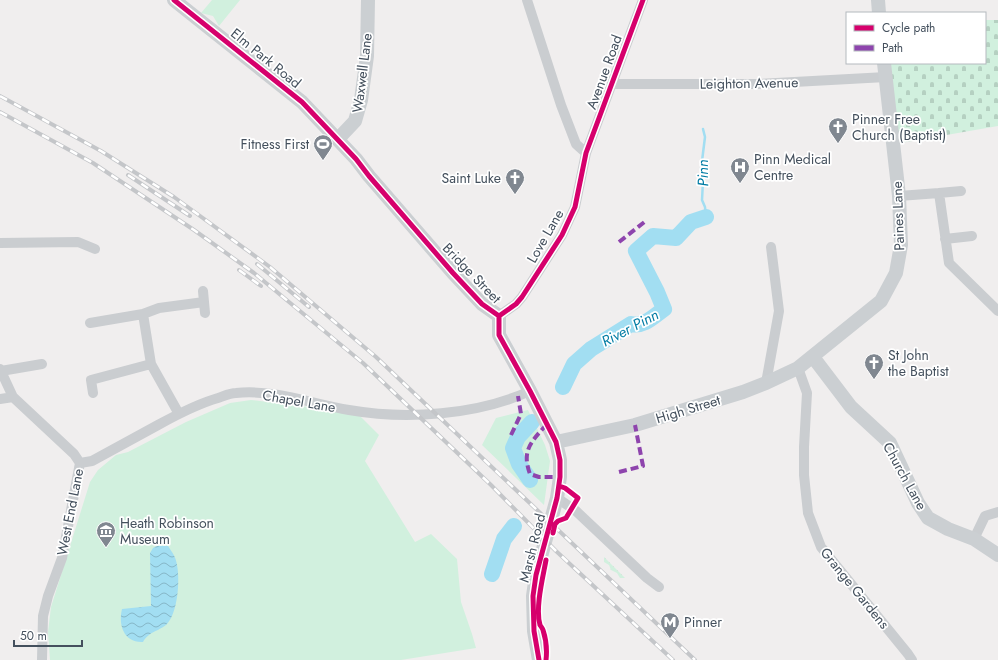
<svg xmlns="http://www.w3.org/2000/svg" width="998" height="660" font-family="Jost,sans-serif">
	<defs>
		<pattern id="grass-dots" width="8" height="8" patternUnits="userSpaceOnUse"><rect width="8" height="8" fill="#d1f0de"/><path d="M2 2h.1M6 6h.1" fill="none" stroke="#b5d0c1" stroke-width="1.8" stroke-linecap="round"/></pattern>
		<pattern id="cemetery-stones" width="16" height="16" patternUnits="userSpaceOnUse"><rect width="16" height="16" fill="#d1f0de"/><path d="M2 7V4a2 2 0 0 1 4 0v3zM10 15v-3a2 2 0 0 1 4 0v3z" fill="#b5d0c1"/></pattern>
		<pattern id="water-waves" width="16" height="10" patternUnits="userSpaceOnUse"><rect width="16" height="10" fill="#a2def2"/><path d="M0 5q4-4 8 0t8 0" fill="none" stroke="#86b6c7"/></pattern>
	</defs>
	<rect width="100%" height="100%" fill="#f0eeee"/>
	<path fill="url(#grass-dots)" d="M604 557 625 578H620L617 573 611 570 609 565 604 562Z"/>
	<path fill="url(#cemetery-stones)" d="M985 20H998V126L895 144 887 63H985Z"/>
	<path fill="#d1f0de" d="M212 0H240L219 26 213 16 201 13Z
		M251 400 357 413 379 435 365 461 415 542 431 534 457 559 461 602 472 634 476 648 401 660H50L48 632 51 607 90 482 98 470 116 455 128 452 186 422 230 403Z
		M528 410 545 445 550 461 544 505 482 445 496 418Z"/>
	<path fill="url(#water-waves)" d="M157 546H168C172 552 176 557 177 565 180 580 178 612 167 624 162 629 154 631 149 635 146 637 144 640 143 642 124 643 118 625 122 609L151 606 150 553 153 548Z"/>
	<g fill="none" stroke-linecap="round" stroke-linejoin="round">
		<path stroke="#a2def2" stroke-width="2.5" d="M703 129 705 137 701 169 703 181 702 200 705 207 706 217"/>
		<path stroke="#a2def2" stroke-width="16" d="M563 387 574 364 591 349 631 324C644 327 654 316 664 309L657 292 636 251 653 236 676 238 691 222 706 217
			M530 480 519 464 513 448 518 437 532 422
			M492 574 504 539 514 526"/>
		<path stroke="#cacdd0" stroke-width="10" d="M527 0 561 105 576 144 586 153
			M612 84H759L886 77
			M939 193 961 191
			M899 196 939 193 949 263 998 311
			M945 239 972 236
			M0 243 78 242 95 249
			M203 291 205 313
			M143 314 151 364 179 414
			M499 316 516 304 522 297 562 235 575 207 586 153 643 0
			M90 323 143 314 159 308 204 302
			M798 368 807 393 804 447V475L808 513 821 547 908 654 912 660
			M0 369 13 397 74 454 80 463 62 558 48 596 43 616 42 660
			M1 371 42 364
			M766 383 779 311 771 247
			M93 393 91 380 151 364
			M0 399 13 397
			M80 463 92 461C114 449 136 437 158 425 178 414 197 404 218 398 224 396 230 393 236 393 275 389 312 404 349 410 407 420 477 415 530 391
			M557 498 576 511 647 578 659 587
			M974 539 985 516 998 512"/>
		<path stroke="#cbcfd2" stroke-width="14" d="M174 0 302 102 356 159 369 176 453 273 482 304 499 316V335L530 391 556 442 560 460V477L557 498 536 575 533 596 534 631 539 660
			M878 0 879 13
			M338 139 355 121 361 100 367 56 368 0
			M813 357 851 407 890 443 918 503 928 518 948 529 974 539 998 555
			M556 442 635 425 743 392 766 383 798 368 881 301 896 273 901 245 899 196 884 63"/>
		<g stroke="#c4c6c9" stroke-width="4">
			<path id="rail" d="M0 96 101 151 174 197 270 267 376 357 695 660
				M0 112 93 163 194 230 254 273 289 302 363 363 491 485 556 551 673 660
				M128 175 190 216
				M257 264 309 307
				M239 270 261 286"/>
		</g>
		<use href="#rail" stroke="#fff" stroke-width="2.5" stroke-dasharray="8" stroke-linecap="butt"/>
		<path stroke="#8e44ad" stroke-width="4" stroke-dasharray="8 4" stroke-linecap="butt" d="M619 242 647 220
			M547 424C532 441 521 450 530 474L539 477H560
			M511 435 521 414 518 396
			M619 472 643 466 635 425"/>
		<g stroke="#fff" stroke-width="8">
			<path id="cycleway" d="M174 0 302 102 356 159 369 176 453 273 482 304 499 316
				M499 316V335L530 391 556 442 560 460V477L557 498 536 575 533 596 534 631 539 660
				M499 316 516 304 522 297 562 235 575 207 586 153 643 0
				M553 533 555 524 558 521 566 518 578 498 565 488 559 486
				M546 660C547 651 546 639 543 630 542 627 541 627 540 625 535 608 543 577 546 560"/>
		</g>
		<use href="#cycleway" stroke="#d6006c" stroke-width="5"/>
	</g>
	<defs>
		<g id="church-pin" transform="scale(1)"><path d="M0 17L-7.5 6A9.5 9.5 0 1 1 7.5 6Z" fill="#808790" stroke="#fff"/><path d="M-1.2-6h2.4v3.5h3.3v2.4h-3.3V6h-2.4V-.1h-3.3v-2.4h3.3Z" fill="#fff"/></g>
		<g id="stadium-pin" transform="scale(1)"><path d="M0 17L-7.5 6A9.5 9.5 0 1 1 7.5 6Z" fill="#808790" stroke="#fff"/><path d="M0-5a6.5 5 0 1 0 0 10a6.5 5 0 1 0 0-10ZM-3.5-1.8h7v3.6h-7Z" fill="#fff"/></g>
		<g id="hospital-pin" transform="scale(1)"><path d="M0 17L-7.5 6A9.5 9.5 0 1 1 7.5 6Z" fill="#808790" stroke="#fff"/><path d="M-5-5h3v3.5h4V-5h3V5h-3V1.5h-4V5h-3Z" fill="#fff"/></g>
		<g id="museum-pin" transform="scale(1)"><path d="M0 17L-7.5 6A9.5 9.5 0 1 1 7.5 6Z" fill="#808790" stroke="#fff"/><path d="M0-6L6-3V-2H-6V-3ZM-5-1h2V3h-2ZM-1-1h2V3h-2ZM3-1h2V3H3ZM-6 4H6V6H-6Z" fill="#fff"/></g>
		<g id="metro-pin" transform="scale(1)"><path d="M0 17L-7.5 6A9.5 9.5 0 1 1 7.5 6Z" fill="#808790" stroke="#fff"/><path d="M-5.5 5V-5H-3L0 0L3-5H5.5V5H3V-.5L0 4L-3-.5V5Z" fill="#fff"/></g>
	</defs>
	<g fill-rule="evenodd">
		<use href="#church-pin" x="838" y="127"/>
		<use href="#stadium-pin" x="323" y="144"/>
		<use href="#hospital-pin" x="740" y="167"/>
		<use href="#church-pin" x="515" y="178"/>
		<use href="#church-pin" x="874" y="363"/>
		<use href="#museum-pin" x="106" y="531"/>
		<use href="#metro-pin" x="670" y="622"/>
	</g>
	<g text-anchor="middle" stroke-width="3.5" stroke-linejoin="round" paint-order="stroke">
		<g font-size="14" fill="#44505d" stroke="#fff">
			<text transform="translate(266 58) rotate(39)" y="5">Elm Park Road</text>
			<text transform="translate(604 72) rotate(-70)" y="5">Avenue Road</text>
			<text transform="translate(362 73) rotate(-83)" y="5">Waxwell Lane</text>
			<text transform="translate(749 83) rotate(-1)" y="5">Leighton Avenue</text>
			<text transform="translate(898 216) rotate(-92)" y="5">Paines Lane</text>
			<text transform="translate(545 236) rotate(-60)" y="5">Love Lane</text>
			<text transform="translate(472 273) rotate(46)" y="5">Bridge Street</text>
			<text transform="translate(299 401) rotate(10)" y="5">Chapel Lane</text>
			<text transform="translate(688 409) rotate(-17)" y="5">High Street</text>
			<text transform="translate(905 476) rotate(61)" y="5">Church Lane</text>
			<text transform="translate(70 512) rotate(-79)" y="5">West End Lane</text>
			<text transform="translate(532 548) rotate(-76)" y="5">Marsh Road</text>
			<text transform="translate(855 588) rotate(51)" y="5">Grange Gardens</text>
		</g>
		<g font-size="14" fill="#44505d" stroke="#fff" text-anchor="start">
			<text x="852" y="124">Pinner Free<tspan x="852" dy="16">Church (Baptist)</tspan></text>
			<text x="309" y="149" text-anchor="end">Fitness First</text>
			<text x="754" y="164">Pinn Medical<tspan x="754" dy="16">Centre</tspan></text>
			<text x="501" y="183" text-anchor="end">Saint Luke</text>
			<text x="888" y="360">St John<tspan x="888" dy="16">the Baptist</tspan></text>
			<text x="120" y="528">Heath Robinson<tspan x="120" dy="16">Museum</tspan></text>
			<text x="684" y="627">Pinner</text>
		</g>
		<g font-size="15" font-style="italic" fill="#027ca4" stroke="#fff">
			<text transform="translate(703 173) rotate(-91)" y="5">Pinn</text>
			<text transform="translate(630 328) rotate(-28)" y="5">River Pinn</text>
		</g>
	</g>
	<rect x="846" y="12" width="140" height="52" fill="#ffffff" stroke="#b4b9be"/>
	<rect x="854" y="25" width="20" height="6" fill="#d6006c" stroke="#b4b9be"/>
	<text x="882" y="32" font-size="12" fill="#44505d">Cycle path</text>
	<rect x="854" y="45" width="20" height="6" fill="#8e44ad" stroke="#b4b9be"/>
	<text x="882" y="52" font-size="12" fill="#44505d">Path</text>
	<path d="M14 640v6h68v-6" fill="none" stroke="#44505d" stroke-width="2"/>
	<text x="20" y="640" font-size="12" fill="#44505d" stroke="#ffffff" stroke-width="3" paint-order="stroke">50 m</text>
</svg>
